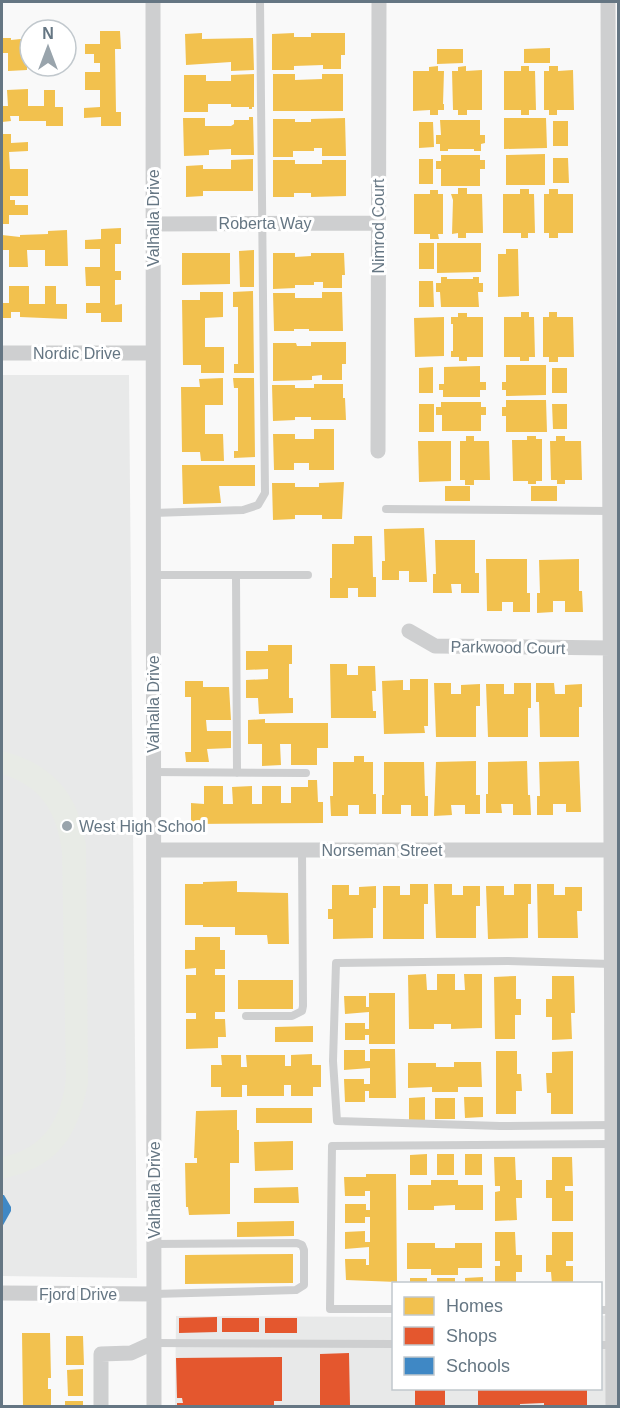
<svg xmlns="http://www.w3.org/2000/svg" width="620" height="1408" font-family="Helvetica,sans-serif">
	<rect width="100%" height="100%" fill="#f9f9f9"/>
	<path fill="#e8e9e9" d="M2 375H129L137 1278 2 1276Z
		M618 1314V1406H175L176 1316 393 1317 394 1388H600L601 1316Z"/>
	<path fill="#e8ebe6" d="M2 751C36 759 64 778 77 811 81 821 83 833 86 844L88 1083C77 1138 59 1166 2 1179V1157C44 1149 62 1118 66 1077L62 852C57 812 41 786 2 774Z"/>
	<path fill="#f2c14e" d="M100 31H120L121 49H115L116 112H121V126H101V117L84 118V108L100 107V90H85V72H100V63H94V54H85V44H100Z
		M202 33V39L253 38 254 70 231 71V62L186 65 185 34Z
		M294 33V37H311V33H345V55H341V69H323V65L294 66V70H272V34Z
		M2 38H11V40L30 38V53H27V70L8 71V53H2Z
		M550 48V63H524V49Z
		M437 49H463V63L437 64Z
		M438 66V71H444L443 104H444V110H438V115H430V110L413 111V71H429V67Z
		M466 66V71L482 70V110H467V115H458V110H453L452 71H458V67Z
		M521 66H529V71H535L536 110H529V115H521V110H504V71H521Z
		M549 66H558V71L573 70 574 110H557V115H549V110H544V71H549Z
		M254 74V107H252V109H249V107H231V104H208V112H184V75H206V81H231V75Z
		M273 74H295V80L322 79V74H343V111H273Z
		M28 89V106H44V90H55V107H63V126H46V121H19V116H10L11 121 2 122V106H8L7 90Z
		M249 117H253L254 155H231V149L209 150V155L184 156 183 118H205V126H231L234 124V120H249Z
		M345 118 346 156H322V148H314V151H293V157H273V119H295V122H311V119Z
		M504 118H546L547 148 504 149Z
		M440 120H480V135H485V143L481 144V151H474V149H448V151H440V144H436V135H441Z
		M553 121H568V146H553Z
		M419 122H433L434 147 419 148Z
		M2 134H11V143L28 142V151L9 152 10 169H28V196H10V200H15V205H28V215H9V224H2Z
		M545 154V185H506V155Z
		M441 155H480V160H485V169H480V186H441V169H436V161H441Z
		M553 158H568L569 183H553Z
		M253 159V191H203V196L186 197V166L203 165V169H231V160Z
		M419 159H433V184H419Z
		M273 160H295V164H322V160H346V196L311 197V193H294V197H273Z
		M458 188H467V194H482L483 233H466V238H458V233L452 234 453 200 451 194H458Z
		M520 189H529V194H534L535 233H528V238H521V233H503V194H520Z
		M549 189H558V194H573V233H558V238H549V233H544V194H549Z
		M430 190H438V194H443V234H438L439 239H430V234H414V194H430Z
		M121 228V244H115V271H121V280H115V305L122 304V322H101V313H86V303H100V286H86L85 267H100V249H85V240L101 239V229Z
		M67 230 68 266H45V250H27L28 267H9V250H2V235L20 237V235L48 234V231Z
		M419 243H434V269H419Z
		M437 243H481V272L437 273Z
		M506 249H518L519 296 498 297V254H506Z
		M254 250V287H240L239 251Z
		M182 253H230V284L182 285Z
		M273 253H295V257L311 256V253H344L345 275H342V288H323V282H314V285H295V288L273 289Z
		M441 277H447V279H473V277H479V283H483V292H478L479 307H441L440 292H436V283H441Z
		M419 281H433L434 307H419Z
		M9 286H29V304H45V286H56V304H67V319L20 317V312H11V318H2V303H9Z
		M253 291 254 373H234V364H238V307H233V292Z
		M200 292H223V317L205 318V347H224V373H201V365H183L182 300H200Z
		M322 292H342L343 331H309V329H294V331H274L273 293H295V298H322Z
		M521 312H529V317H534L535 357H529V361H520V357H504V317H521Z
		M549 312H557V317H573L574 357H558V362H549V357H543V317H549Z
		M458 313H467V317H483V357H467V361H459V357H451V351H453V324H451V317H458Z
		M444 317V356L415 357 414 318Z
		M311 342H346V364H342V380H322V375L312 376V380L273 381V343H296L297 346H311Z
		M506 365H546V395L506 396V390H502V382H506Z
		M480 366V382H486V390H480V397H443V390H439V384H444V367Z
		M433 367V393H419V368Z
		M552 368H567V393H552Z
		M223 378V405H205V434H223L224 461H201L200 452H182L181 387H200L199 379Z
		M233 378H254L255 457 234 458V451H238V388H234Z
		M314 384H343V398H345L346 420H311V417H295V420L273 421 272 385H295V388H314Z
		M506 400H546L547 432H506V416H502V407H506Z
		M441 402H481V407H486V415H481V431H442V415H436V407H441Z
		M419 404H434V432H419Z
		M552 404H567V429H553Z
		M314 429H334V470H309V463H294V470H274L273 434H295V439H314Z
		M466 436H474V441H489L490 480H474V485H465V480H460V441H466Z
		M527 436H536V439H542V481H536V484H528V481H513L512 440H527Z
		M556 436H565V441H581L582 480H565V484H557V480H551L550 441H556Z
		M418 441H451V481L419 482Z
		M182 465H255V486H219L221 503 183 504Z
		M344 482 342 519H322V515H295V519L273 520 272 483H295V487H319V483Z
		M445 486H470V501H445Z
		M531 486H557V501H531Z
		M424 528 427 582H409V571H399V580H382V561H385L384 529Z
		M354 536H372L373 577H376V597H358V588H348V598H330V578H332V544H354Z
		M435 540H475V573H479V593H461V584H451L452 593H433V574H436Z
		M486 559H527V593H530V612H513V602H502V611H487Z
		M579 559V591H582L583 612H565V601H553V612L537 613V593H540L539 560Z
		M268 645H292V664H289V698H293V713L259 714 258 698H246V680L268 679V669L246 670V651H268Z
		M330 664H347V675H358V666H375L376 691H372L373 711H376V718H331Z
		M410 679H428V726H424L425 733 384 734 382 681 403 680V690H410Z
		M185 681H203V687H229L231 720H206L207 731H231V748L207 749 209 762H186L185 752H191V697H185Z
		M434 683H451V694H461V685L480 684V706H476V737H436Z
		M514 683H531V708H528V737H488L486 684H504V694H514Z
		M536 683H554L555 694H565V685L582 684V707H579V737H540L539 702H536Z
		M265 719V723H328V748H317V765H291V744H280L281 765 262 766V744H248V720Z
		M354 756H364V762H373V794H376V814H359V805H348V816H331L330 796H333V762H354Z
		M476 761V795H480V814H465V805H451L452 815 434 816 436 762Z
		M527 761 528 795H530L531 815H513V804H501L502 813H486V794H488V762Z
		M579 761 581 812H566V804H553V815H537V796H540L539 762Z
		M384 762H424L425 796H428V816H411V805H401V814H382V795H384Z
		M308 780H317L318 802H323V823L191 824V803L204 804V786H223V804H233L232 787 252 786V804H262V786H281V803H291V787H308Z
		M237 881V892L288 893 289 944H268L267 935H235V927H203V925H185V884H203V882Z
		M410 884H428V904H424V939H383V886H400V895H410Z
		M434 884H452V895H463V886H480V906H476V938H436Z
		M514 884H531V904H528V938L488 939 486 886H504V895H514Z
		M537 884H554V895H565V887H582V911H577L578 938H538Z
		M332 885H349V895H359V887L376 886V908H373V938L333 939V919H328V909H332Z
		M195 937H220V950H225V969H215V975H225V1012H215V1019H225L226 1037H218V1048L186 1049V1019H196V1013H186V975H196V968L185 969V950H195Z
		M426 974 427 990H437V974H455V990H465L464 974H482V1028L451 1029V1024H434V1029H409L408 975Z
		M516 976V999H521V1015H515V1039H495L494 977Z
		M552 976H574L575 1013H571L572 1039 552 1040V1017H546V999H552Z
		M238 980H293V1009H238Z
		M369 993H395V1044H369V1035H365V1040H345V1023H365V1029H369V1012L345 1014 344 996H366V1007H369Z
		M313 1026V1042H275V1027Z
		M370 1049H395L396 1098H369V1091H365V1102H345L344 1079H364V1084H370V1068L344 1070V1050H365V1061H370Z
		M496 1051H517V1074H521L522 1091H516V1114H496Z
		M573 1051V1114H551V1093H547L546 1073H552V1052Z
		M312 1054V1065H321V1087H313V1096H291V1085H284V1096H247V1085H242V1097H221V1087H211V1065H222L221 1055H241V1067H247L246 1055H285V1066H291V1055Z
		M454 1062H481L482 1087H458V1092H432V1087L408 1088V1063H436V1067H454Z
		M425 1097V1120H409V1098Z
		M464 1097H483V1117L465 1118Z
		M435 1098H455V1119H435Z
		M256 1108H312V1123H256Z
		M237 1110V1130H239V1163H230V1214L189 1215 188 1207H186L185 1163H197V1158H194L196 1111Z
		M293 1141V1170L255 1171 254 1142Z
		M427 1154V1175H410V1155Z
		M437 1154H454V1175H437Z
		M465 1154H482V1175H465Z
		M494 1157H515L516 1180H522V1198H516L517 1220 495 1221V1192L500 1191V1186H495Z
		M552 1157H572L573 1186H565V1191H573V1221H552V1198H546V1180H552Z
		M366 1174H396L397 1282 346 1280 345 1259H366V1265H369V1247L345 1249V1232L365 1231V1242H370V1217H365V1223H345V1204H366V1210H370V1191H365V1196H345L344 1177H366Z
		M431 1180H458V1185H483V1210H455V1205L434 1206V1210H408V1185H431Z
		M298 1187 299 1203H254V1188Z
		M294 1221V1236L237 1237V1222Z
		M495 1232H515L516 1255H522V1272H516V1284H495V1266H500V1261H495Z
		M552 1232H573V1261H566V1266H573V1284H552L551 1272H546V1255H552Z
		M407 1243H435V1248H455V1243H482V1268H458V1275H431V1269H407Z
		M293 1254V1283L185 1284V1255Z
		M483 1277V1284H465V1278Z
		M410 1278H427V1284H410Z
		M437 1278H455V1284H437Z
		M22 1333H50L51 1378H48V1389H51V1406H23Z
		M66 1336H83L84 1365H66Z
		M83 1369V1396H68L67 1370Z
		M65 1401H83V1406H65Z"/>
	<path fill="#e4572e" d="M217 1317V1332L179 1333V1318Z
		M222 1318H259V1332H222Z
		M265 1318H297V1333H265Z
		M349 1353 350 1405H320V1354Z
		M282 1357V1401H274V1406H177V1403H183L182 1398H177L176 1358Z
		M415 1388H445V1405L415 1406Z
		M478 1388H587V1405L544 1406V1403L520 1404V1406H478Z"/>
	<path fill="#3f88c5" d="M2 1195H4L11 1207V1211L2 1227Z"/>
	<g fill="none" stroke-linecap="round" stroke-linejoin="round">
		<path stroke="#cecfd0" stroke-width="8" d="M386 509 610 511
			M153 513 243 510 258 505 265 493 260 2
			M153 575H308
			M236 575 237 773
			M153 772 306 773
			M611 964 508 961 336 963 333 1061 337 1121 500 1126 612 1125
			M246 1016H292L302 1011 303 1006 302 850
			M154 1244 297 1243 302 1245 304 1250V1285L296 1290 154 1294
			M394 1309H330L332 1146 611 1144
			M600 1310H613
			M153 1343 394 1344
			M600 1345H613"/>
		<path stroke="#cecfd0" stroke-width="15" d="M153 2 154 1406
			M608 2 613 1406
			M153 224 378 223
			M2 353H153
			M378 451 379 2
			M409 631 435 646 611 648
			M154 850H611
			M2 1293 154 1294
			M101 1406V1354L131 1353 153 1343"/>
	</g>
	<circle fill="#99a4ac" stroke="#fff" stroke-width="2" cx="67" cy="826" r="6"/>
	<g text-anchor="middle" stroke-width="6" stroke-linejoin="round" paint-order="stroke">
		<g font-size="16" fill="#657683" stroke="#fff">
			<text transform="translate(153 218) rotate(-90)" y="6">Valhalla Drive</text>
			<text x="265" y="229">Roberta Way</text>
			<text transform="translate(378 226) rotate(-90)" y="6">Nimrod Court</text>
			<text x="77" y="359">Nordic Drive</text>
			<text transform="translate(508 647) rotate(1)" y="6">Parkwood Court</text>
			<text transform="translate(153 704) rotate(-90)" y="6">Valhalla Drive</text>
			<text x="382" y="856">Norseman Street</text>
			<text transform="translate(154 1190) rotate(-90)" y="6">Valhalla Drive</text>
			<text x="78" y="1300">Fjord Drive</text>
		</g>
		<g font-size="16" fill="#657683" stroke="#fff" text-anchor="start">
			<text x="79" y="832">West High School</text>
		</g>
	</g>
	<rect width="620" height="1408" fill="none" stroke="#657683" stroke-width="6"/>
	<rect x="392" y="1282" width="210" height="108" fill="#ffffff" stroke="#c1c8cd" stroke-width="1.5"/>
	<rect x="404" y="1297" width="30" height="18" fill="#f2c14e" stroke="#c1c8cd" stroke-width="1.5"/>
	<text x="446" y="1312" font-size="18" fill="#657683">Homes</text>
	<rect x="404" y="1327" width="30" height="18" fill="#e4572e" stroke="#c1c8cd" stroke-width="1.5"/>
	<text x="446" y="1342" font-size="18" fill="#657683">Shops</text>
	<rect x="404" y="1357" width="30" height="18" fill="#3f88c5" stroke="#c1c8cd" stroke-width="1.5"/>
	<text x="446" y="1372" font-size="18" fill="#657683">Schools</text>
	<g transform="translate(48 48)"><circle r="28" fill="#ffffff" stroke="#c1c8cd" stroke-width="1.5"/>
	<path d="M0-4.5L10 22L0 15L-10 22Z" fill="#99a4ac"/>
	<text y="-9" font-size="16" font-weight="bold" text-anchor="middle" fill="#657683">N</text>
	</g>
</svg>
